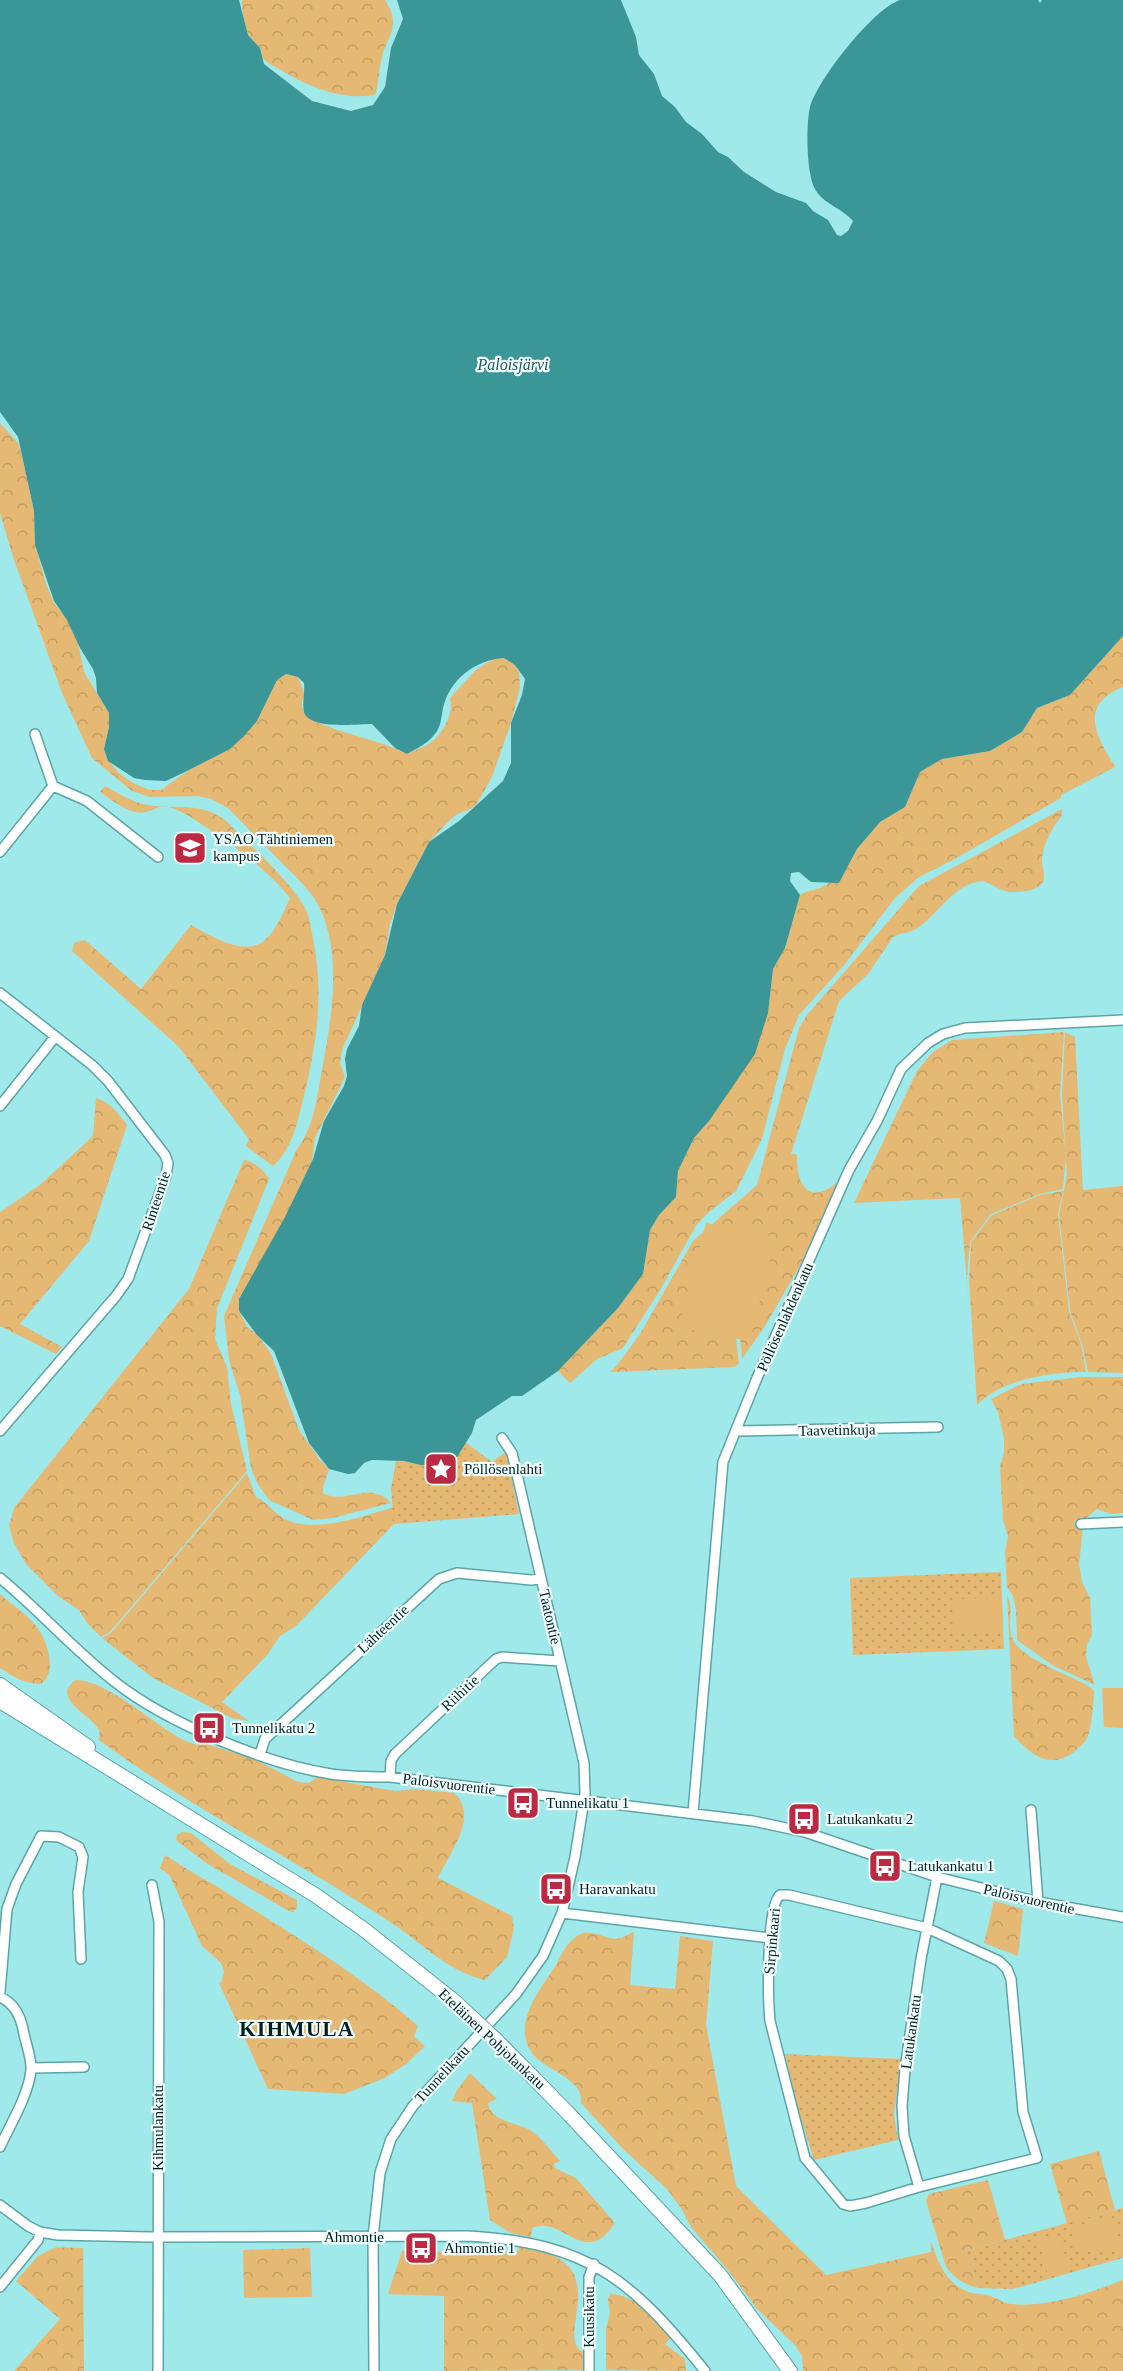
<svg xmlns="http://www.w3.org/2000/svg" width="1123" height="2371" font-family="Georgia,serif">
	<defs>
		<pattern id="forest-crowns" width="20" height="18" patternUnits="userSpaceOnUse" patternTransform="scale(1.5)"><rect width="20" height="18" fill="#e5b873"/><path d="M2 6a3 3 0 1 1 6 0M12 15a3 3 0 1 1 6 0" fill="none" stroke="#c39e63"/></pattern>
		<pattern id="park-dots" width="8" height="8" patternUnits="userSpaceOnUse" patternTransform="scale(1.5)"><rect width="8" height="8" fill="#e5b873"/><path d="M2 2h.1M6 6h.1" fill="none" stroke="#c39e63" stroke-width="1.8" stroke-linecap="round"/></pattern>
	</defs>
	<rect width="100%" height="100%" fill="#9fe9eb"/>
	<path fill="url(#forest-crowns)" d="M242 0H385C403 28 386 35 381 62 378 74 379 84 375 95 341 101 307 86 279 69 274 66 266 63 263 58 262 57 261 51 261 50 258 44 252 41 249 35 245 29 241 8 242 0Z
		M0 423 18 443 22 455 34 511 35 545 47 587 54 603 68 620 78 643 84 672 109 713V727L104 749 108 760 120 774 133 783 149 790H161L189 770 230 749 257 721 277 680 286 674 298 677 305 695C300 703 301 710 307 716 311 721 318 722 324 725 350 736 383 741 407 754 414 750 422 748 429 744 443 734 454 715 450 698L476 670 493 659 504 658 515 665 519 672 520 687 511 723 492 777 476 805 470 809 455 815 429 842 397 904 390 924 385 955 342 1050 340 1063 345 1077 315 1138 311 1167 239 1311 247 1327 258 1335 271 1354 299 1430 320 1460 329 1469 323 1487V1493C345 1506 370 1479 391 1503L332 1518 313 1520 269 1500 257 1483 251 1468 240 1395 229 1360 224 1316 296 1151C314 1127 317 1098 322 1070 331 1020 342 961 322 913 314 893 297 878 282 863 264 845 246 826 228 808L211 799 198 796 150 797 132 791 92 758 62 693 13 557 0 513Z
		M1123 636V687C1078 705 1096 736 1115 767L1061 795V798L951 861 919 877 895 898 845 964 799 1015 785 1049 762 1139 736 1191 709 1212 697 1224 659 1292 623 1348 597 1359 570 1383 558 1371 618 1308 643 1274 650 1230 659 1215 676 1197 678 1171 694 1138 709 1121 768 1013 773 969 785 948 800 895C812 888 819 892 831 881L839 883 857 849 880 822 905 807 920 772 942 759 990 751 1022 732 1037 708 1070 695Z
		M105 786C116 792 127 799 139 803 169 812 197 799 225 820 247 842 295 885 307 912 310 920 311 930 313 938 324 994 317 1042 304 1096 298 1120 292 1150 273 1166L246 1146 249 1139 178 1046 72 951 74 943 85 940 141 989 191 925C210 935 246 959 266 939 277 929 284 911 290 898 267 869 239 850 209 829 196 821 184 811 168 807 159 805 155 810 146 812 131 816 112 800 100 792Z
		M1062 809V815C1053 827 1044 842 1042 857 1041 864 1044 870 1044 876 1045 891 1020 893 1009 892 999 890 992 884 983 881 956 882 939 913 919 927 910 934 901 932 893 937L868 974 839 1001 791 1154H797C796 1187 810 1207 840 1180L805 1257 765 1326 742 1359 740 1337H736L739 1363 735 1367 610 1372 618 1364 640 1334 693 1241 757 1185 799 1028 807 1015 919 886Z
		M1064 1032 1060 1095 1066 1157 1063 1189 1040 1194 991 1214 970 1242 967 1279 969 1307 960 1198 854 1203 917 1071 933 1052 952 1040Z
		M1065 1032 1075 1037 1083 1190 1123 1186V1373L1088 1372 1082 1344 1070 1311 1059 1214 1067 1174 1062 1095Z
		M96 1098C111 1103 118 1113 127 1125L89 1241 20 1324 62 1347 56 1354 0 1326V1212L40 1185 93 1136Z
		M244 1160C253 1161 265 1171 269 1179L217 1308 215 1339 227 1367 231 1404 247 1471 110 1632 101 1637 87 1623 79 1610 58 1596 26 1564 14 1543 9 1526 14 1508 189 1289Z
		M1063 1191 1058 1214 1069 1311 1081 1344 1086 1372C1050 1372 1003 1379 977 1405L969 1279 971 1242 992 1215 1040 1195Z
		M1081 1377H1123V1513L1111 1514 1097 1509 1085 1519H1077L1074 1523 1076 1527 1083 1528 1079 1565 1082 1582 1090 1598 1092 1635 1087 1645 1086 1657 1095 1685 1052 1665 1017 1640 1016 1610 1013 1596 1007 1587 1005 1552 1008 1536 1003 1520 1000 1466 1004 1453V1438L998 1412 991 1399 1021 1384Z
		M247 1473 256 1497C268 1502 273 1513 285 1519 314 1534 364 1516 394 1507L397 1514 394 1524 297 1625 279 1637 268 1654 222 1702 249 1721 232 1718 153 1678 102 1638 111 1633Z
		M0 1594C12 1605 27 1614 36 1626 47 1639 58 1673 41 1684 25 1684 13 1677 0 1668Z
		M1007 1595C1015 1609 1006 1626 1013 1640 1022 1659 1074 1677 1092 1688L1094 1692C1094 1702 1091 1731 1087 1738 1084 1744 1078 1748 1074 1752 1050 1770 1031 1755 1014 1736Z
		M76 1680C107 1680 155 1725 183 1740L197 1745 204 1743 256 1760 298 1782 309 1783 317 1777 395 1791 415 1789 454 1793C480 1816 449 1854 438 1878L512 1916 514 1928 507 1957 485 1980C454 1973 432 1953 407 1934 393 1923 377 1914 362 1904 275 1849 182 1802 99 1740 100 1735 100 1730 96 1726 89 1715 50 1697 76 1680Z
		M182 1832 191 1833 230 1864 297 1900V1908L293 1912 287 1910 206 1863 176 1840 177 1835Z
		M165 1855C185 1869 207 1880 227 1893 293 1935 359 1974 418 2026L414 2037 425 2046 406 2064 385 2078 344 2094 268 2089 219 1983 222 1981 224 1971 221 1963 202 1946 170 1876 160 1868Z
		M994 1901 1023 1909 1018 1956 984 1943Z
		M634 1931 630 1985 675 1989 680 1936 713 1941 706 2025 736 2186 826 2275 931 2252V2241C938 2263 947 2286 972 2293 977 2294 984 2294 990 2296 997 2298 1003 2303 1011 2304 1047 2308 1090 2293 1123 2280V2371H803L802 2356 795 2345 759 2311 727 2269 691 2227 681 2208 667 2189 624 2150 581 2103C585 2079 544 2070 532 2053 512 2024 539 1991 554 1968 563 1954 566 1940 583 1933 606 1931 610 1948 634 1931Z
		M470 2073 497 2099 488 2103C490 2121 517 2123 530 2130 541 2137 551 2151 560 2161L554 2164 555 2168 576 2178 615 2223C585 2270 562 2214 532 2228L531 2237 511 2233 490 2220 472 2103 452 2101 457 2090Z
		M1099 2151 1115 2210 1067 2224 1050 2164Z
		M988 2180 1005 2240 965 2251 978 2288C964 2284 955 2279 946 2267L926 2201 929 2194Z
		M56 2247 83 2248 84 2371H14L60 2319 16 2281 38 2256Z
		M520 2247C528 2247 535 2250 543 2252 610 2271 555 2338 583 2352L584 2370 444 2371V2296L388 2294 402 2251 504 2253 518 2251Z
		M310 2248 312 2297 244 2298 243 2250Z
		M610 2294C635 2294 656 2319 671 2337L665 2344 685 2359 686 2371 606 2370V2329L610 2313 608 2299Z"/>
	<path fill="url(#park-dots)" d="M465 1442 492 1462 506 1452 519 1514 394 1524 391 1489 396 1461C426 1461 446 1475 465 1442Z
		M1001 1572 1004 1649 853 1655 850 1578Z
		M785 2054 901 2059 894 2114 898 2140 814 2160 799 2112Z
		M1123 2208V2258L1013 2289 978 2288 965 2251Z"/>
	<path fill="#e5b873" d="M706 1223 775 1237 750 1341 679 1328Z
		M1001 1598 1003 1631H953V1599Z
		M1102 1688H1123V1728L1104 1727Z
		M1112 2217 1122 2249 1105 2253 1077 2251 1070 2229Z
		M1060 2235 1069 2270 1048 2276 1039 2240Z"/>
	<path fill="#3b9698" d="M0 0H239L248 35 260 48 264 64 312 101 351 111 373 105 385 87 391 48 403 19 397 0H621L636 37 639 55 654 74 662 96 675 107 686 122 702 134 718 152 728 157 744 172 776 192 806 203 813 211 828 220 837 235 841 236 848 231 853 221C842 208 823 204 815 189 806 173 806 124 810 107 818 79 873 9 900 0 911 0 926 0 937 0 970 0 1004 0 1038 0L1040 3 1042 0H1123V636L1070 695 1037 708 1022 732 990 751 942 759 920 772 905 807 880 822 857 849 839 883 811 882 799 872 791 873 790 881 800 895 785 948 773 969 768 1013 755 1054 709 1121 694 1138 678 1171 676 1197 659 1215 650 1230 643 1274 618 1308 558 1371 522 1396H512L476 1420 472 1433 457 1457 434 1464 421 1465 404 1461 372 1460 364 1463 355 1473 348 1474 329 1469 309 1443 274 1351 257 1335 239 1311V1299L285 1217 313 1159 324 1121 344 1086 347 1076 345 1059 347 1049 359 1026 362 1005 385 955 397 904 429 842 459 821 503 781 511 763V723L522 695 525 679 515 665 504 658C475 660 450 679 443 708 441 718 441 728 434 735 428 743 416 749 407 754L395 748 372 724C358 724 309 730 304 712 302 704 305 692 304 683L298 677 286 674 277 680 257 721 244 736 230 749 189 770 166 781 145 780 134 778 108 761 104 749 109 727V713L97 693 96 678 93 669 80 648 67 620 54 601 35 545 34 511 18 437 0 412Z"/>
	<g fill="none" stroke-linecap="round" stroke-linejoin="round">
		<g stroke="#5ba5a7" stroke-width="12">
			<path id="street" d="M35 734 53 786 87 801 158 857
				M0 852 53 786
				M0 993 92 1065 108 1081 165 1155 168 1163 166 1176 128 1279 116 1296 0 1431
				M0 1106 55 1037
				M737 1431 938 1427
				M1081 1524 1123 1522
				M0 1578C40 1611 74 1650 115 1682 167 1723 266 1764 331 1774 351 1777 371 1777 390 1777L753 1821 805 1832 937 1877 1038 1902 1123 1917
				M260 1754 265 1739 439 1579 457 1573 531 1580 541 1579
				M390 1777 391 1761 395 1754 496 1659 502 1657 560 1661
				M1031 1810 1038 1902
				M693 1813 723 1462 757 1378 849 1170 877 1121 901 1069 928 1043 943 1034 965 1028 1123 1020
				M152 1885 159 1922 158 2371
				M780 1895H789L927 1928 999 1961 1007 1969 1011 1979 1023 2112 1037 2158 919 2187 866 2203 850 2206 843 2204 805 2158 770 2021C768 2001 766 1906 780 1895Z
				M562 1913 770 1938
				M0 1992 7 1909 16 1884 41 1836 59 1837 79 1847 83 1857 78 1892 81 1959
				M0 1997C14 2003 20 2015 23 2029 25 2042 32 2058 31 2070 29 2094 10 2125 0 2147
				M31 2068 84 2067
				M919 2187 904 2136 902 2106 905 2069 921 1959 937 1877
				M0 2205 28 2226 40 2232 58 2235 149 2237 468 2236C589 2243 631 2279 705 2371
				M0 2287 38 2240 40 2232
				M374 2371 373 2237 380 2173 391 2139 413 2106 516 1994 543 1956 562 1913 575 1857 585 1794 584 1763 512 1453 502 1438
				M589 2371V2277L594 2264"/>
		</g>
		<g stroke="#5ba5a7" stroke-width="16">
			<path id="secondary" d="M0 1685 88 1747
				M0 1701 315 1895 362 1928 454 2001
				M496 2040 567 2112 720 2275 790 2371"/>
		</g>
		<use href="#street" stroke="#fff" stroke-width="9"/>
		<use href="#secondary" stroke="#fff" stroke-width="14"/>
		<g stroke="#5ba5a7" stroke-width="16" stroke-linecap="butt">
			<path id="secondary-bridge" d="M454 2001 496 2040"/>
		</g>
		<use href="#secondary-bridge" stroke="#fff" stroke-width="14"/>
	</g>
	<defs>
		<g id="school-square" transform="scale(1.725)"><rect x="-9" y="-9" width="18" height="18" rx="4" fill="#bb2a42" stroke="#f0fefe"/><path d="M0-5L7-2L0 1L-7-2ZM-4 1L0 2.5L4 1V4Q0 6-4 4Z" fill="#fff"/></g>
		<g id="sight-square" transform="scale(1.725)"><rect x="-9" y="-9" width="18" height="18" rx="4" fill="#bb2a42" stroke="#f0fefe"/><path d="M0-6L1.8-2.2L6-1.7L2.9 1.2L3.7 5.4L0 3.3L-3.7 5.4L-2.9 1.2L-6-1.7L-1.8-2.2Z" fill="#fff"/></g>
		<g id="bus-square" transform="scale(1.725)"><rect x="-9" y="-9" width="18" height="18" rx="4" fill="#bb2a42" stroke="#f0fefe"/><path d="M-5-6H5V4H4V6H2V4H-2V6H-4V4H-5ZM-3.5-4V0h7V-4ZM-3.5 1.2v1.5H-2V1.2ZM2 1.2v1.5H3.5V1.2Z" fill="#fff"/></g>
	</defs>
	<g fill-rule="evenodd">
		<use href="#school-square" x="190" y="848"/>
		<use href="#sight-square" x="441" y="1469"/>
		<use href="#bus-square" x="209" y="1728"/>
		<use href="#bus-square" x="523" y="1803"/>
		<use href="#bus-square" x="804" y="1819"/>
		<use href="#bus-square" x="885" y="1866"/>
		<use href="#bus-square" x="556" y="1889"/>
		<use href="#bus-square" x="421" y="2248"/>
	</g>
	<g text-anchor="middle" stroke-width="4.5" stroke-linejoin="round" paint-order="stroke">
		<g font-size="15" fill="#001f20" stroke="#f0fefe" text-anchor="start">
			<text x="213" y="844">YSAO Tähtiniemen<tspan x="213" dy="17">kampus</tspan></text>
			<text x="464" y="1474">Pöllösenlahti</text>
			<text x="232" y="1733">Tunnelikatu 2</text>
			<text x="546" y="1808">Tunnelikatu 1</text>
			<text x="827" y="1824">Latukankatu 2</text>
			<text x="908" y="1871">Latukankatu 1</text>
			<text x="579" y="1894">Haravankatu</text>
			<text x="444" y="2253">Ahmontie 1</text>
		</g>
		<g font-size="15" fill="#001f20" stroke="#f0fefe">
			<text transform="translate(156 1201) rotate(-72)" y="5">Rinteentie</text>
			<text transform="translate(785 1317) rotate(-66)" y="5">Pöllösenlahdenkatu</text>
			<text transform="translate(837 1430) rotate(-1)" y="5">Taavetinkuja</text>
			<text transform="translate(550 1617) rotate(77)" y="5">Taatontie</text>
			<text transform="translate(383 1629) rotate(-43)" y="5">Lähteentie</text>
			<text transform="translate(460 1693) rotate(-43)" y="5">Riihitie</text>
			<text transform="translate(449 1784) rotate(7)" y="5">Paloisvuorentie</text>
			<text transform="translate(1029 1899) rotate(13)" y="5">Paloisvuorentie</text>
			<text transform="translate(772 1941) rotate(-85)" y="5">Sirpinkaari</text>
			<text transform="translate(911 2032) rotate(-82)" y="5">Latukankatu</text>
			<text transform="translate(492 2039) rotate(43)" y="5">Eteläinen Pohjolankatu</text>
			<text transform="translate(442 2074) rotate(-47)" y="5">Tunnelikatu</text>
			<text transform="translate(158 2128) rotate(-90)" y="5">Kihmulankatu</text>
			<text x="354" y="2242">Ahmontie</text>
			<text transform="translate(589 2317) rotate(-90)" y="5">Kuusikatu</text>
		</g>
		<g font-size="16" font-style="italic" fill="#275a5c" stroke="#f0fefe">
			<text x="513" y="370">Paloisjärvi</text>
		</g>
		<g font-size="21" font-weight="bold" letter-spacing="1.5" fill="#001f20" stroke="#f0fefe">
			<text x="297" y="2036">KIHMULA</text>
		</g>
	</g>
</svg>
